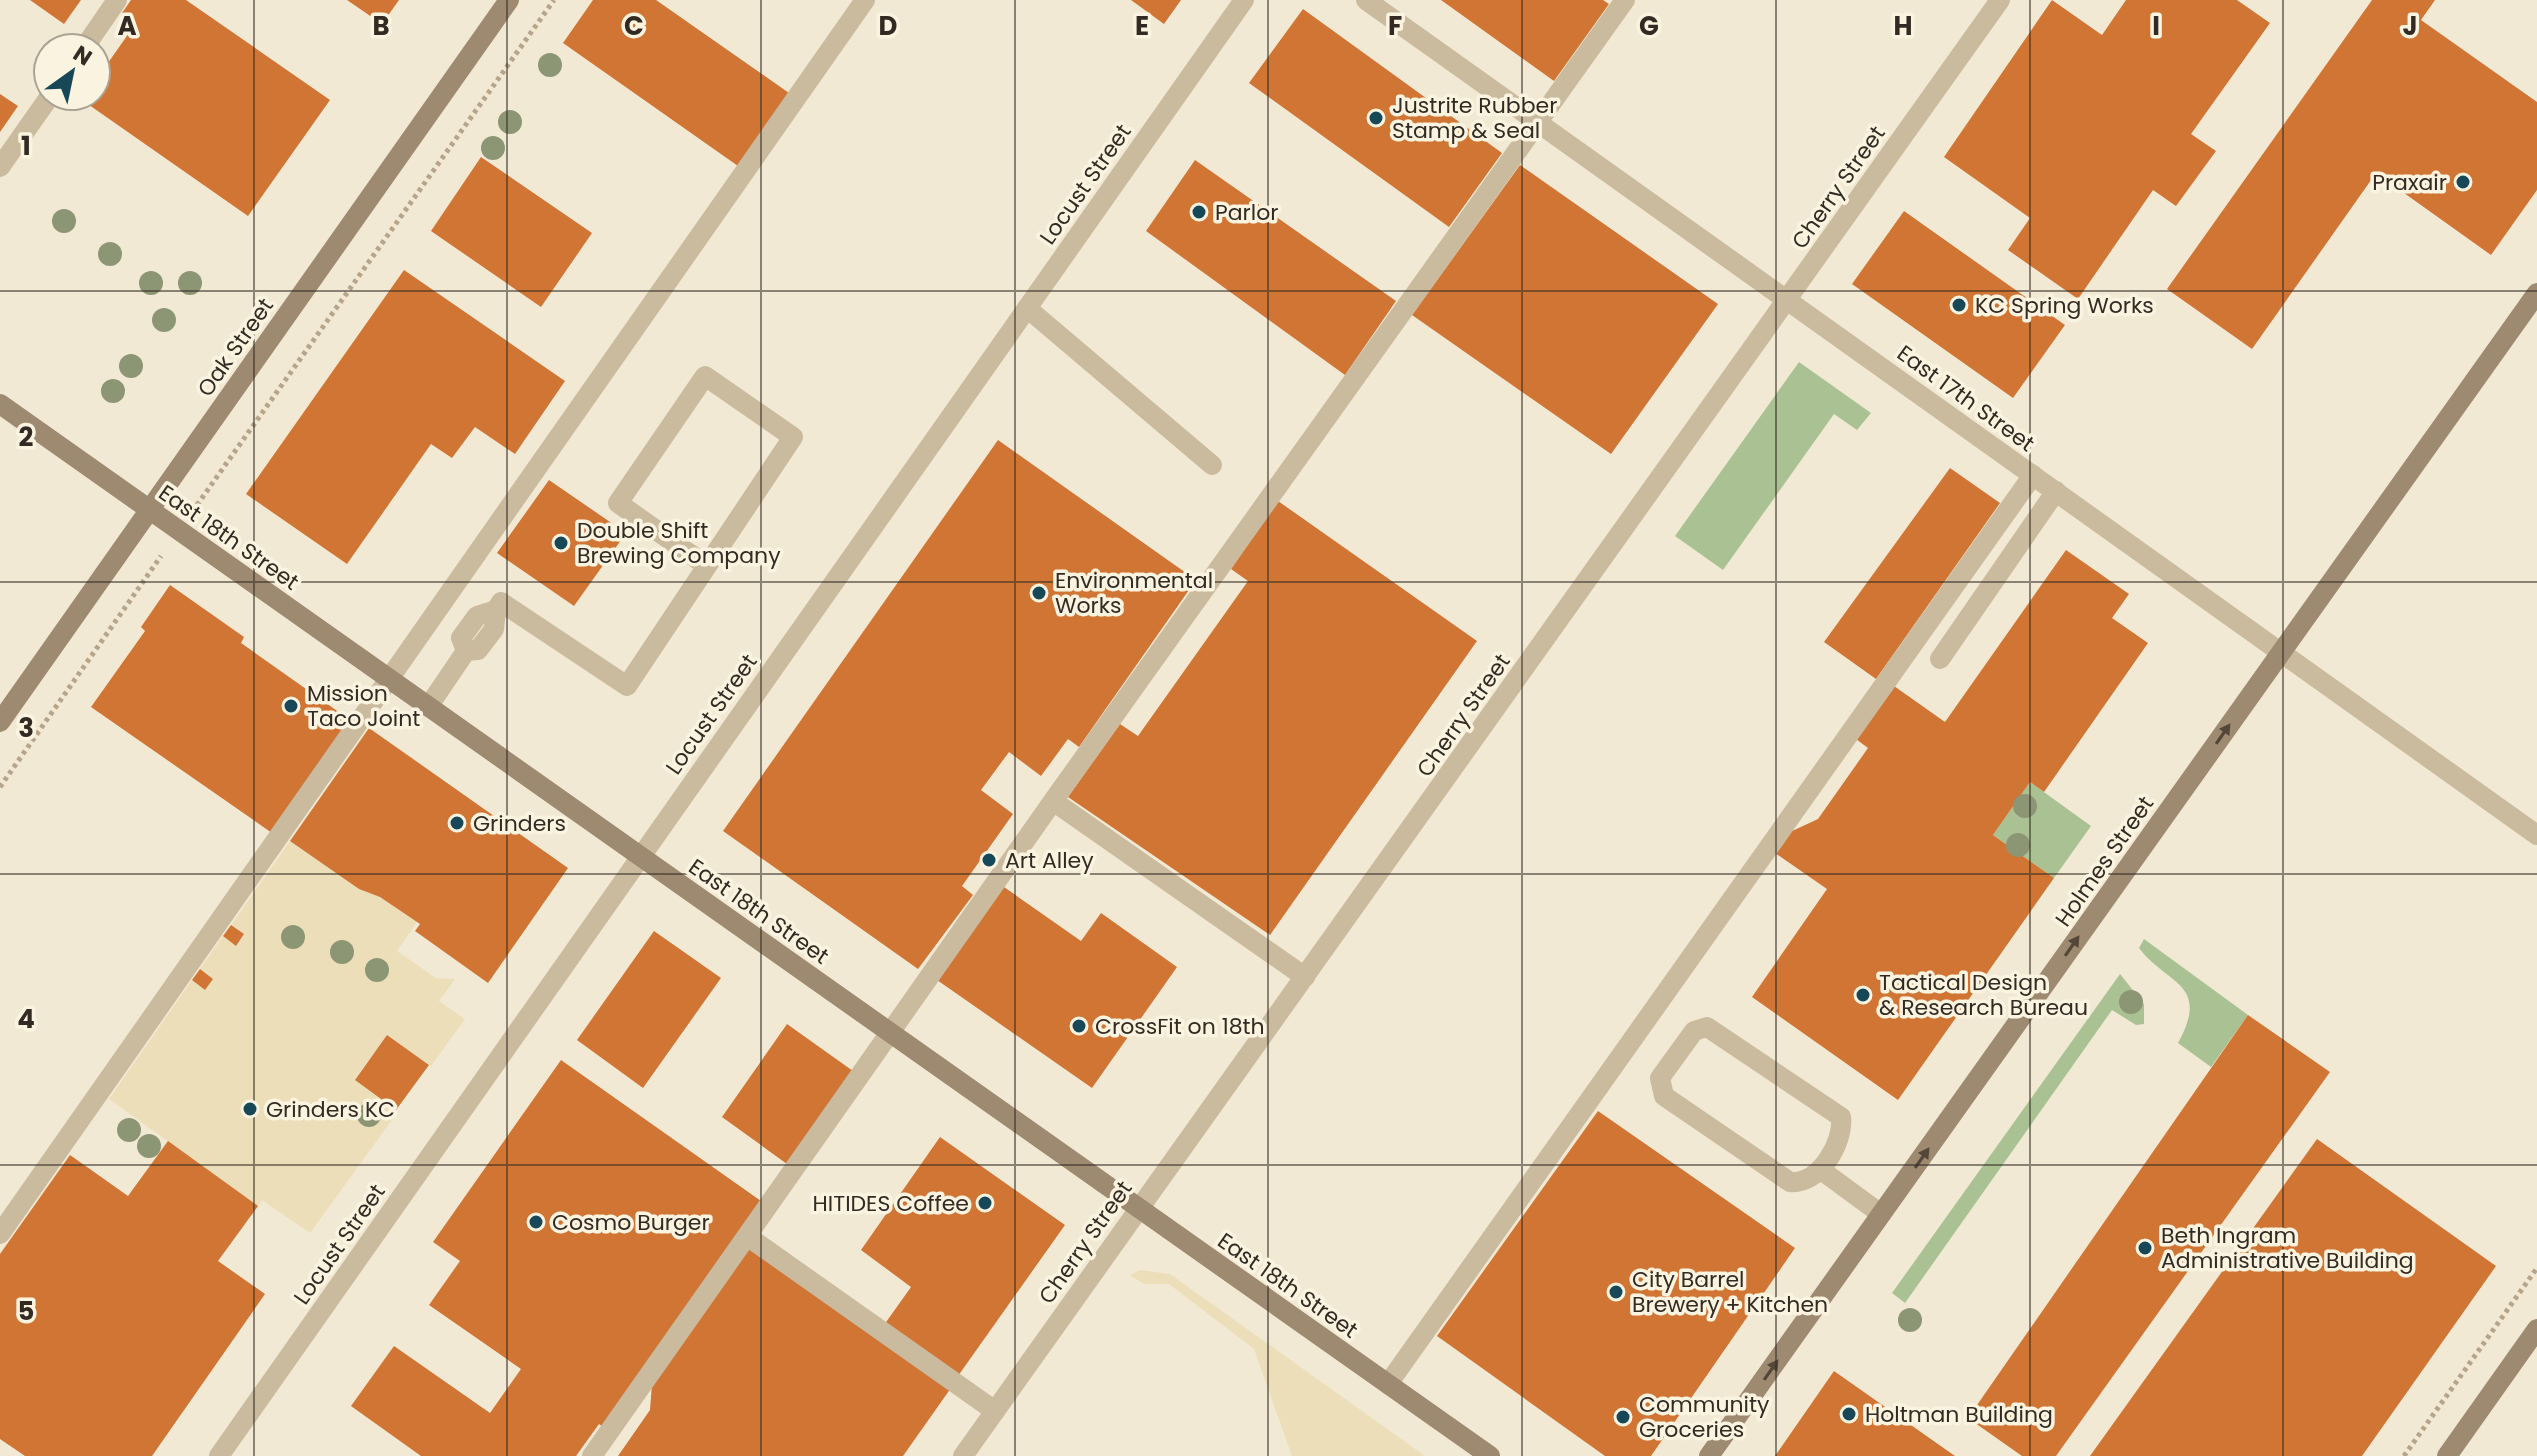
<svg xmlns="http://www.w3.org/2000/svg" width="2537" height="1456" font-family="Poppins,sans-serif">
	<rect width="100%" height="100%" fill="#f2e9d4"/>
	<path fill="#aac293" d="M1799 362 1871 413 1857 430 1834 414 1723 570 1675 536Z
		M2030 782 2091 826 2054 878 1993 835Z
		M2144 939 2248 1015 2211 1067 2178 1043C2211 983 2167 985 2139 948Z
		M2120 974 2144 1004V1024L2136 1025 2112 1010 1905 1303 1892 1293Z"/>
	<path fill="#ecdeb9" d="M290 841 359 889 380 897 417 922 397 951 436 978 455 979 439 1001 465 1019 431 1066 387 1035 355 1079 397 1113 310 1233 262 1200 258 1206 109 1099 192 980 205 990 213 979 200 969 223 936 236 946 244 935 231 925Z
		M1140 1270 1170 1274 1425 1456H1292L1254 1349 1169 1284H1144L1130 1275Z"/>
	<path fill="#d07534" d="M30 0H81L64 24Z
		M131 0H186L330 100 248 216 82 100 85 96H96V80L136 23 122 13Z
		M347 0H399L382 24Z
		M593 0H656L789 93 738 166 563 43Z
		M1131 0H1181L1164 24Z
		M1441 0H1603L1609 4 1554 81Z
		M2052 0 2102 35 2126 0H2237L2270 23 2191 134 2216 151 2176 206 2153 190 2078 299 2008 250 2030 218 1944 157Z
		M2372 0H2435L2421 20 2537 102V190L2491 255 2376 173 2252 349 2167 289Z
		M1303 9 1502 153 1449 227 1249 83Z
		M0 94 18 106 0 132Z
		M481 157 592 233 541 307 431 231Z
		M1195 160 1396 301 1345 375 1146 231Z
		M1520 165 1718 304 1611 454 1412 315Z
		M1904 211 2065 325 2013 398 1852 284Z
		M404 270 565 381 515 454 475 427 452 458 431 444 347 564 246 494Z
		M998 440 1196 580 1079 747 1068 739 1041 776 1009 752 981 790 1013 814 962 886 973 895 918 969 723 831Z
		M1950 468 2000 503 1876 679 1824 642Z
		M549 480 626 533 574 606 497 553Z
		M1278 501 1477 641 1270 935 1068 797 1120 724 1138 736 1248 581 1231 569Z
		M2066 550 2129 594 2112 618 2148 643 2044 792 2030 782 1993 835 2054 878 1898 1100 1752 997 1827 889 1775 853 1790 832 1818 819 1868 748 1856 739 1894 686 1945 722Z
		M170 585 244 637 241 643 350 720 272 833 91 707 145 631 141 627Z
		M369 728 568 868 488 983 415 931 420 924 380 897 359 889 290 841Z
		M1004 887 1081 941 1101 913 1177 967 1092 1088 937 980Z
		M231 925 244 934 236 946 223 936Z
		M654 931 721 978 643 1088 577 1040Z
		M200 969 213 979 205 990 192 980Z
		M2248 1015 2330 1072 2056 1456H2022L1968 1418Z
		M787 1024 853 1071 787 1164 722 1117Z
		M387 1035 429 1065 396 1110 355 1080Z
		M561 1060 761 1201 603 1427 599 1424 576 1456H421L351 1406 394 1346 490 1413 521 1369 429 1305 460 1261 433 1242Z
		M1598 1111 1795 1248 1651 1456H1605L1437 1336Z
		M940 1137 1065 1225 958 1376 884 1325 911 1287 861 1250Z
		M2317 1139 2496 1266 2362 1456H2090Z
		M168 1141 258 1206 218 1261 265 1294 152 1456H25L0 1439V1254L70 1155 128 1196Z
		M751 1246 951 1388 903 1456H618L650 1410 652 1384Z
		M1834 1371 1955 1456H1775Z"/>
	<g fill="none" stroke-linecap="round" stroke-linejoin="round">
		<path stroke="#b6a58a" stroke-width="5" stroke-dasharray="4 4" stroke-linecap="butt" d="M197 505 554 0
			M0 787 161 556
			M2404 1456 2537 1268"/>
		<path stroke="#cabb9f" stroke-width="20" d="M84 48 117 0
			M0 167 50 96
			M1027 308 1212 465
			M496 610 501 602 627 686 793 437 705 376 618 503 707 566
			M496 610 494 629 478 650 466 651 461 638 477 616Z
			M1940 659 2056 491
			M428 707 466 651
			M1053 801 1305 977
			M1707 1027 1841 1117C1844 1143 1819 1185 1790 1182L1664 1096 1660 1078 1694 1031Z
			M1821 1170 1881 1214
			M0 1234 865 0
			M747 1236 995 1411
			M1388 1384 2033 475
			M592 1456 1053 801 1625 0"/>
		<path stroke="#cabb9f" stroke-width="20" d="M1366 0 2537 835
			M219 1456 1244 0
			M963 1456 2000 0"/>
		<path stroke="#9e8971" stroke-width="20" d="M0 404 1490 1456
			M0 722 509 0
			M1709 1456 2537 293
			M2447 1456 2537 1329"/>
	</g>
	<g fill="#8d9674">
		<circle cx="550" cy="65" r="12"/>
		<circle cx="510" cy="122" r="12"/>
		<circle cx="493" cy="148" r="12"/>
		<circle cx="64" cy="221" r="12"/>
		<circle cx="110" cy="254" r="12"/>
		<circle cx="151" cy="283" r="12"/>
		<circle cx="190" cy="283" r="12"/>
		<circle cx="164" cy="320" r="12"/>
		<circle cx="131" cy="366" r="12"/>
		<circle cx="113" cy="391" r="12"/>
		<circle cx="2025" cy="806" r="12"/>
		<circle cx="2018" cy="845" r="12"/>
		<circle cx="293" cy="937" r="12"/>
		<circle cx="342" cy="952" r="12"/>
		<circle cx="377" cy="970" r="12"/>
		<circle cx="2131" cy="1002" r="12"/>
		<circle cx="369" cy="1115" r="12"/>
		<circle cx="129" cy="1130" r="12"/>
		<circle cx="149" cy="1146" r="12"/>
		<circle cx="1910" cy="1320" r="12"/>
	</g>
	<defs><path id="oneway-solid" d="M-6-.8H1V-3.2L6.5 0L1 3.2V.8H-6Z" transform="scale(2)"/></defs>
	<g fill="#53473a">
		<use href="#oneway-solid" transform="translate(2223 734) rotate(-55)"/>
		<use href="#oneway-solid" transform="translate(2072 946) rotate(-55)"/>
		<use href="#oneway-solid" transform="translate(1922 1158) rotate(-55)"/>
		<use href="#oneway-solid" transform="translate(1771 1370) rotate(-55)"/>
	</g>
	<path fill="none" stroke="#332b23" stroke-width="2" stroke-opacity="0.55" d="M254 0V1456M507 0V1456M761 0V1456M1015 0V1456M1268 0V1456M1522 0V1456M1776 0V1456M2030 0V1456M2283 0V1456M0 291H2537M0 582H2537M0 874H2537M0 1165H2537"/>
	<g fill="#174857" stroke="#faf3e0" stroke-width="3">
		<circle cx="1376" cy="118" r="8"/>
		<circle cx="2463" cy="182" r="8"/>
		<circle cx="1199" cy="212" r="8"/>
		<circle cx="1959" cy="305" r="8"/>
		<circle cx="561" cy="543" r="8"/>
		<circle cx="1039" cy="593" r="8"/>
		<circle cx="291" cy="706" r="8"/>
		<circle cx="457" cy="823" r="8"/>
		<circle cx="989" cy="860" r="8"/>
		<circle cx="1863" cy="995" r="8"/>
		<circle cx="1079" cy="1026" r="8"/>
		<circle cx="250" cy="1109" r="8"/>
		<circle cx="985" cy="1203" r="8"/>
		<circle cx="536" cy="1222" r="8"/>
		<circle cx="2145" cy="1248" r="8"/>
		<circle cx="1616" cy="1292" r="8"/>
		<circle cx="1849" cy="1414" r="8"/>
		<circle cx="1623" cy="1417" r="8"/>
	</g>
	<g text-anchor="middle" stroke-width="7" stroke-linejoin="round" paint-order="stroke">
		<g font-size="22" fill="#332b23" stroke="#faf3e0" text-anchor="start">
			<text x="1392" y="113">Justrite Rubber<tspan x="1392" dy="25">Stamp &amp; Seal</tspan></text>
			<text x="2447" y="190" text-anchor="end">Praxair</text>
			<text x="1215" y="220">Parlor</text>
			<text x="1975" y="313">KC Spring Works</text>
			<text x="577" y="538">Double Shift<tspan x="577" dy="25">Brewing Company</tspan></text>
			<text x="1055" y="588">Environmental<tspan x="1055" dy="25">Works</tspan></text>
			<text x="307" y="701">Mission<tspan x="307" dy="25">Taco Joint</tspan></text>
			<text x="473" y="831">Grinders</text>
			<text x="1005" y="868">Art Alley</text>
			<text x="1879" y="990">Tactical Design<tspan x="1879" dy="25">&amp; Research Bureau</tspan></text>
			<text x="1095" y="1034">CrossFit on 18th</text>
			<text x="266" y="1117">Grinders KC</text>
			<text x="969" y="1211" text-anchor="end">HITIDES Coffee</text>
			<text x="552" y="1230">Cosmo Burger</text>
			<text x="2161" y="1243">Beth Ingram<tspan x="2161" dy="25">Administrative Building</tspan></text>
			<text x="1632" y="1287">City Barrel<tspan x="1632" dy="25">Brewery + Kitchen</tspan></text>
			<text x="1639" y="1412">Community<tspan x="1639" dy="25">Groceries</tspan></text>
			<text x="1865" y="1422">Holtman Building</text>
		</g>
		<g font-size="22" fill="#332b23" stroke="#faf3e0">
			<text transform="translate(1085 184) rotate(-55)" y="8">Locust Street</text>
			<text transform="translate(1838 187) rotate(-55)" y="8">Cherry Street</text>
			<text transform="translate(235 347) rotate(-55)" y="8">Oak Street</text>
			<text transform="translate(1966 398) rotate(36)" y="8">East 17th Street</text>
			<text transform="translate(229 537) rotate(35)" y="8">East 18th Street</text>
			<text transform="translate(711 714) rotate(-55)" y="8">Locust Street</text>
			<text transform="translate(1463 715) rotate(-55)" y="8">Cherry Street</text>
			<text transform="translate(2104 861) rotate(-55)" y="8">Holmes Street</text>
			<text transform="translate(759 911) rotate(35)" y="8">East 18th Street</text>
			<text transform="translate(1085 1242) rotate(-55)" y="8">Cherry Street</text>
			<text transform="translate(339 1244) rotate(-55)" y="8">Locust Street</text>
			<text transform="translate(1288 1285) rotate(35)" y="8">East 18th Street</text>
		</g>
	</g>
	<g font-size="26" text-anchor="middle" font-weight="bold" fill="#332b23" stroke="#faf3e0" stroke-width="7" stroke-linejoin="round" paint-order="stroke">
		<text x="127" y="35">A</text>
		<text x="381" y="35">B</text>
		<text x="634" y="35">C</text>
		<text x="888" y="35">D</text>
		<text x="1142" y="35">E</text>
		<text x="1395" y="35">F</text>
		<text x="1649" y="35">G</text>
		<text x="1903" y="35">H</text>
		<text x="2156" y="35">I</text>
		<text x="2410" y="35">J</text>
		<text x="26" y="155">1</text>
		<text x="26" y="446">2</text>
		<text x="26" y="737">3</text>
		<text x="26" y="1028">4</text>
		<text x="26" y="1320">5</text>
	</g>
	<g transform="translate(72 72) rotate(33)"><circle r="38" fill="#faf3e0" stroke="#aaa394" stroke-width="2"/>
	<path d="M0-6L14 30L0 20L-14 30Z" fill="#174857"/>
	<text y="-12" font-size="22" font-weight="bold" text-anchor="middle" fill="#332b23">N</text>
	</g>
</svg>
